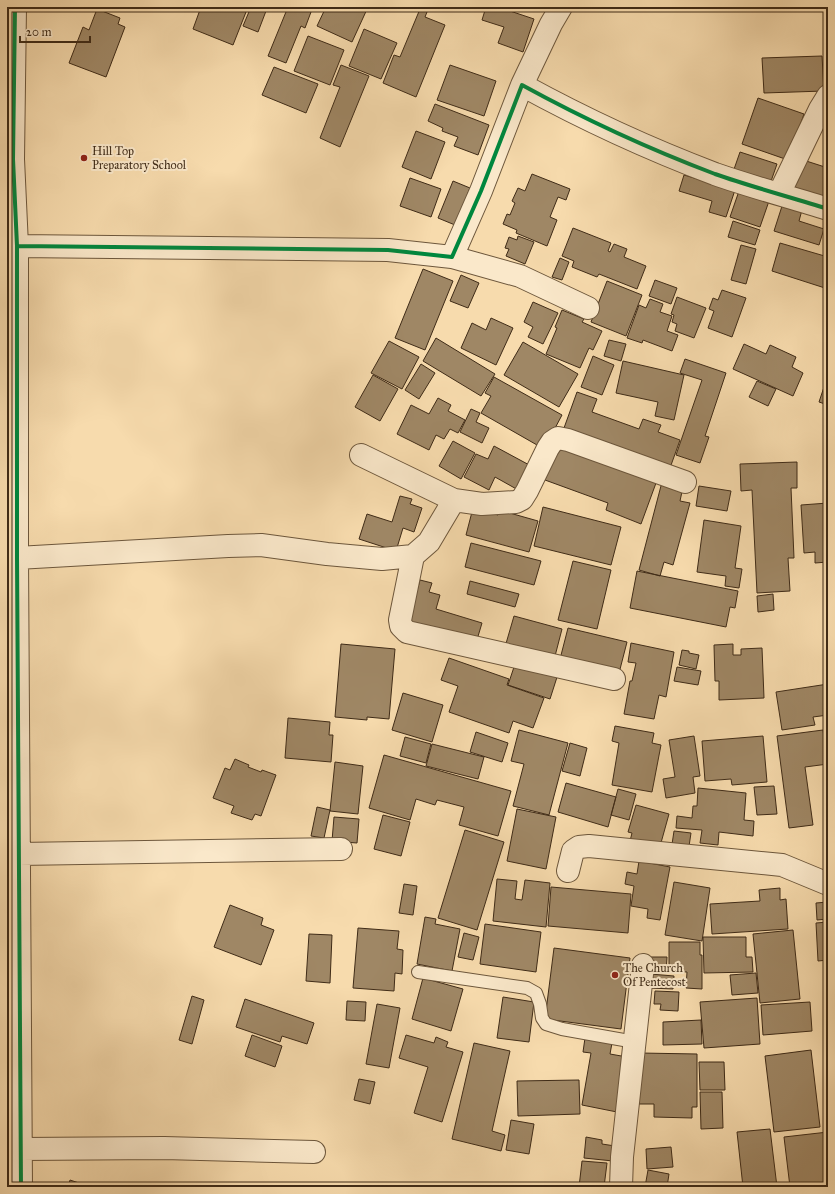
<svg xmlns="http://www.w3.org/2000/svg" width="835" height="1194" font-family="'IM FELL Great Primer',serif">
	<rect width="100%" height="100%" fill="#f7dbad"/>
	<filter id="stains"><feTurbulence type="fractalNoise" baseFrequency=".005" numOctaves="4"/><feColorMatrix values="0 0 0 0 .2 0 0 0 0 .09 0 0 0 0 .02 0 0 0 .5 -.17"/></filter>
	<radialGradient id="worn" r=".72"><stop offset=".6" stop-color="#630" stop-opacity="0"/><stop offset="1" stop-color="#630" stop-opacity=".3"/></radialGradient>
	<path fill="#9f8765" stroke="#3f2b17" d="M201 7H233L246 12 233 45 193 29Z
		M251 7H256L266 11 258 32 243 26Z
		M288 7H298L311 12 305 28 301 26 286 63 268 56Z
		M326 7H368L352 42 317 26Z
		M486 7H498L534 19 523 52 498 43 504 27 482 20Z
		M97 9 120 18 118 24 125 27 106 77 69 63 83 27 89 30Z
		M420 9 427 12 425 17 445 25 416 97 383 83 394 55 400 57Z
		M364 29 397 43 381 79 349 66Z
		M308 36 344 50 330 85 294 71Z
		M822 56 824 91 764 93 762 58Z
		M341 65 369 76 340 147 320 138 340 87 333 85Z
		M450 65 496 81 484 116 437 100Z
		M274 67 318 84 306 113 262 95Z
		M758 98 804 114 788 160 742 144Z
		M435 104 489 125 478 155 454 146 458 137 442 131 443 128 428 121Z
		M416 131 445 142 431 179 402 167Z
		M740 152 777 164 769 187 732 175Z
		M800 159 828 168V204L789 192Z
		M532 174 570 189 566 200 558 197 550 217 557 220 547 246 516 233 517 230 503 224 507 214 510 215 515 203 512 201 518 188 525 191Z
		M684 175 735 190 726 217 709 212 712 201 679 191Z
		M410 178 441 189 431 217 400 206Z
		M453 181 470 188 455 225 438 218Z
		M739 191 769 201 760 227 730 217Z
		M783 203 802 210 799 221 824 229 819 245 774 231Z
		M733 221 760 230 755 245 728 237Z
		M573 228 611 243 608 251 610 252 614 244 627 249 624 257 646 266 637 289 599 274 597 277 572 267 574 261 562 256Z
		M518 236 534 242 525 264 506 256 509 249 505 248 509 237 517 240Z
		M780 243 828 257V289L772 271Z
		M741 245 756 249 746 284 731 280Z
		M560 258 569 262 562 280 552 277Z
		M423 269 453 281 425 350 395 338Z
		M461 275 479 283 468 308 450 301Z
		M655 280 677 288 671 304 649 296Z
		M607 281 642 295 626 336 591 322Z
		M722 290 746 298 732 337 708 328 714 311 709 309 713 298 718 300Z
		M677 297 706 308 694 338 675 331 677 324 672 322 674 315 671 314Z
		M650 299 663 304 660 312 672 316 667 331 678 335 672 351 643 340 642 343 627 338 639 305 646 308Z
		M533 302 558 313 543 344 528 337 533 327 524 322Z
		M562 310 584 319 582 322 602 331 593 350 589 348 580 368 546 354 557 328 555 327Z
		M491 318 513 328 496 365 461 348 472 323 486 330Z
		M436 338 495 374 481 396 423 361Z
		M609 340 626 344 621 361 604 356Z
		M389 341 419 357 402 389 371 373Z
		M523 342 578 374 559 407 504 375Z
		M744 344 766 354 770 345 796 357 792 367 803 373 793 396 733 369Z
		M593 356 614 365 602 395 581 387Z
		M685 359 726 373 705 436 709 437 700 463 676 455 702 380 680 373Z
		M623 361 684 375 674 420 655 416 658 402 616 393Z
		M421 364 435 373 419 399 405 390Z
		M373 375 398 389 380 421 355 407Z
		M494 377 562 415 544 449 481 413 491 396 485 393Z
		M757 381 776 389 768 406 749 397Z
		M826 381 828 382V405L819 402Z
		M577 392 597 399 592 412 639 429 643 419 661 425 658 432 680 440 670 468 564 428Z
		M438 398 451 405 448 411 465 420 458 433 450 429 444 439 436 435 429 450 397 434 411 405 429 414Z
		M471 409 480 413 476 422 489 428 482 443 460 432Z
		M453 441 475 453 461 479 439 466Z
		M494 446 533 467 520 491 495 477 489 490 464 477 476 454 488 459Z
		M557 447 656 483 641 524 606 510 608 503 545 480Z
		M797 462V488H791L794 558H788L790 591 757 593 752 490 741 491 740 464Z
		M662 482 683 487 680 501 690 503 673 565 664 562 660 576 639 570Z
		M699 486 731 491 727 511 696 506Z
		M400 496 412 499 410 504 422 508 414 532 403 528 396 551 359 539 367 514 392 522Z
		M828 503V562L815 563V552L804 553 801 505Z
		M543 507 621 527 611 565 534 546Z
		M473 508 498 515 499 510 538 521 529 552 466 535Z
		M704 520 741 526 735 568 742 569 739 588 725 586 726 576 697 572Z
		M471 543 541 561 534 585 465 567Z
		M573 561 611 570 597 629 558 620Z
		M637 571 738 591 735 608 730 607 726 627 630 608Z
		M420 580 432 583 429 592 440 595 436 609 482 623 476 643 408 623Z
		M470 581 519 594 515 607 467 594Z
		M773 594 774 610 758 612 757 596Z
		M514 616 562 629 554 660 505 647Z
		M568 628 627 642 618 677 559 663Z
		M631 643 674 652 666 697 659 695 654 719 624 714 630 681H632L636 663 628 662Z
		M341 644 395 649 389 719 367 717V720L335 717Z
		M733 644V655H741V649L762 648 764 698 719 700V681H715L714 645Z
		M682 650 689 651V653L699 655 696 669 679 665Z
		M449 658 509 679 507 685 544 698 533 728 513 721 509 733 449 712 458 686 441 680Z
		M515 664 558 674 550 699 508 685Z
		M677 667 701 671 698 685 674 681Z
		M828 684V715L813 717 815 725 782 730 776 692Z
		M403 693 443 705 432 742 392 730Z
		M288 718 330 722 329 735H333L331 762 285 758Z
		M615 726 654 733 652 743 661 745 652 792 612 785 619 743 612 741Z
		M824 729H828V753Z
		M519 730 568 743 549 815 513 806 524 764 511 761Z
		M823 730 828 764 805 767 813 825 789 828 777 736Z
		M476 732 508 743 502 762 470 752Z
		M694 736 700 776 693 777 695 793 666 798 663 779 675 777 669 740Z
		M763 736 767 782 732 785 731 779 705 781 702 741Z
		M405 737 431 744 426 763 400 756Z
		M570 743 587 748 580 776 562 771Z
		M432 744 484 757 478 779 426 766Z
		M384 755 511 791 498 836 459 825 464 807 437 800 435 805 416 799 410 820 369 808Z
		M235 759 249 765 248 767 261 772 262 770 276 775 261 816 255 814 252 820 231 813 234 806 213 798 225 768 230 770Z
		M335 762 363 766 358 814 330 811Z
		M566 783 616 797 608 827 558 812Z
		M774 786 777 814 757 815 754 787Z
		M698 788 746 793 744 820 754 821 753 836 719 832 718 845 700 843 702 830 676 828 677 816 692 818 693 806H697Z
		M618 789 636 794 629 820 611 815Z
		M636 805 669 814 659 850 630 841 632 833 628 832Z
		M317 807 330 810 324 838 311 836Z
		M517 809 556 817 546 869 507 861Z
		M383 815 410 822 401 856 374 849Z
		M334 817 359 819 357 843 332 841Z
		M828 828V869H826Z
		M465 830 504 842 477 930 438 918Z
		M674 831 691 833 688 853 671 851Z
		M639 861 670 867 660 920 647 918 648 909 631 906 634 886 625 884 627 872 637 874Z
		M497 879 517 881 515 899 522 900 525 880 550 883 546 927 493 921Z
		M674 882 710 888 702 941 665 935Z
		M404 884 417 886 413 915 399 913Z
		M551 887 631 894 628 933 548 926Z
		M780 888V900L786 899 788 929 712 934 710 904 760 901 759 890Z
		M828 902V919L817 920 816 903Z
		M230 905 263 918 261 925 274 930 261 965 214 947Z
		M425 917 436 919 435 924 460 929 452 971 417 964Z
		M828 922V960L818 961 816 923Z
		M485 924 541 932 536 972 480 964Z
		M358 928 399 931 397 949 403 950 402 974 395 973 394 991 353 988Z
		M793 930 800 999 760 1003 753 934Z
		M464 933 479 937 473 960 458 957Z
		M309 934 332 935 330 983 306 981Z
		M703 937H746V957H752L753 972 704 973Z
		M669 942H700V955H702V989L686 988 687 972 669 971Z
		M554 948 630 958 621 1029 545 1019Z
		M651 957H667L666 973 650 972Z
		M756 973 758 993 732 995 730 975Z
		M650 974 674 976 673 989 649 988Z
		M423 978 463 989 451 1031 412 1019Z
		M655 991 679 992 678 1011 660 1010 661 1004H654Z
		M192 996 204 1000 192 1044 179 1040Z
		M503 997 534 1002 529 1042 497 1038Z
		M757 998 760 1044 704 1048 700 1002Z
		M245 999 314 1023 307 1044 282 1036 280 1042 236 1027Z
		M347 1001 366 1002 365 1021 346 1020Z
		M810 1002 812 1031 763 1035 761 1005Z
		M377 1004 400 1008 389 1068 366 1064Z
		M701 1020 702 1044 663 1045V1022Z
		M252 1035 282 1046 275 1067 245 1056Z
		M406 1035 434 1043 436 1037 448 1042 446 1047 463 1052 442 1122 414 1113 428 1067 399 1058Z
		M585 1038 612 1043 610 1054 627 1057 617 1112 582 1105 591 1053 583 1052Z
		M474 1043 510 1051 492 1131 505 1135 501 1151 452 1139Z
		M811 1050 820 1127 774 1132 765 1056Z
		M640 1053 697 1054V1107H692V1118L654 1117V1104H639Z
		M699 1062H724L725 1090H700Z
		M825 1074H828V1094Z
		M359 1079 375 1082 370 1104 354 1100Z
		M579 1080 580 1114 518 1116 517 1081Z
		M700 1092H722L723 1128 701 1129Z
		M511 1120 534 1124 529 1154 506 1150Z
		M770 1129 777 1187H743L737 1132Z
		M828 1132V1187H790L784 1137Z
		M586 1137 602 1140V1144L615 1146 613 1161 584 1158Z
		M671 1147 673 1167 647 1169 646 1149Z
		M582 1161 607 1163 604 1187H579Z
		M648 1170 669 1174 667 1187H668H645Z
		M70 1180 91 1187H68Z"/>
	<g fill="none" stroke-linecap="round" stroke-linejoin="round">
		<g stroke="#6d573c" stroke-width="14">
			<path id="lane" d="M418 972 527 988 536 993 540 1004 542 1018 546 1024 562 1029 635 1042"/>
		</g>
		<g stroke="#6d573c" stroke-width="24">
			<path id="street" d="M15 7 13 159 17 246V558L21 1187
				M522 85 551 24 561 7
				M779 194 820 109 828 96
				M17 246 388 250 452 257 481 191 522 85C584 119 649 149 715 174 752 187 790 197 828 209
				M452 257 520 276 588 308
				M361 455 454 500 482 504 516 502 522 499 527 491 548 448 552 442 558 438 568 440 685 482
				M413 556 400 620 401 626 407 632 614 679
				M17 558 228 546 261 545 327 554 382 559 413 556 429 542 454 500
				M19 854 341 849
				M568 871 573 851 579 847 589 846 782 865 828 884
				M21 1149 164 1148 314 1152
				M621 1187 622 1157 643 965"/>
		</g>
		<use href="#lane" stroke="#fae8ca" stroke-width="12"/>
		<use href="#street" stroke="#fae8ca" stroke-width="22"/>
		<g stroke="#fae8ca" stroke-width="6">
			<path id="cycleway" d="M15 7 13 159 17 246V558L21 1187
				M17 246 388 250 452 257 481 191 522 85C584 119 649 149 715 174 752 187 790 197 828 209"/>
		</g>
		<use href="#cycleway" stroke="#00873e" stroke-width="4"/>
	</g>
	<g fill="#8f2418" stroke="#fae8ca" stroke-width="1.5">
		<circle cx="84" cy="158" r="4"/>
		<circle cx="615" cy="975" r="4"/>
	</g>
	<g text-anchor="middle" stroke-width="4" stroke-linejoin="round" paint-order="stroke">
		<g font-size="12" fill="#3f2b17" stroke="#fae8ca" text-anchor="start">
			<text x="92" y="155">Hill Top<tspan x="92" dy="14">Preparatory School</tspan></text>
			<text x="623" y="972">The Church<tspan x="623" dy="14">Of Pentecost</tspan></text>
		</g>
	</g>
	<rect width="835" height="1194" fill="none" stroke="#f7dbad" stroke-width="24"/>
	<rect x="8" y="8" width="819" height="1178" fill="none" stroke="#3f2b17" stroke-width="2"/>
	<rect x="12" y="12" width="811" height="1170" fill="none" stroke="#3f2b17"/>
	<path d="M20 36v6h70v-6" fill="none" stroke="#3f2b17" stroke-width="2"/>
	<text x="26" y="36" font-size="12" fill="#3f2b17" stroke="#fae8ca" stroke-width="3" paint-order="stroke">20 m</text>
	<rect width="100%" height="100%" filter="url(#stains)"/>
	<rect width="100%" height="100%" fill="url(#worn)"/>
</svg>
